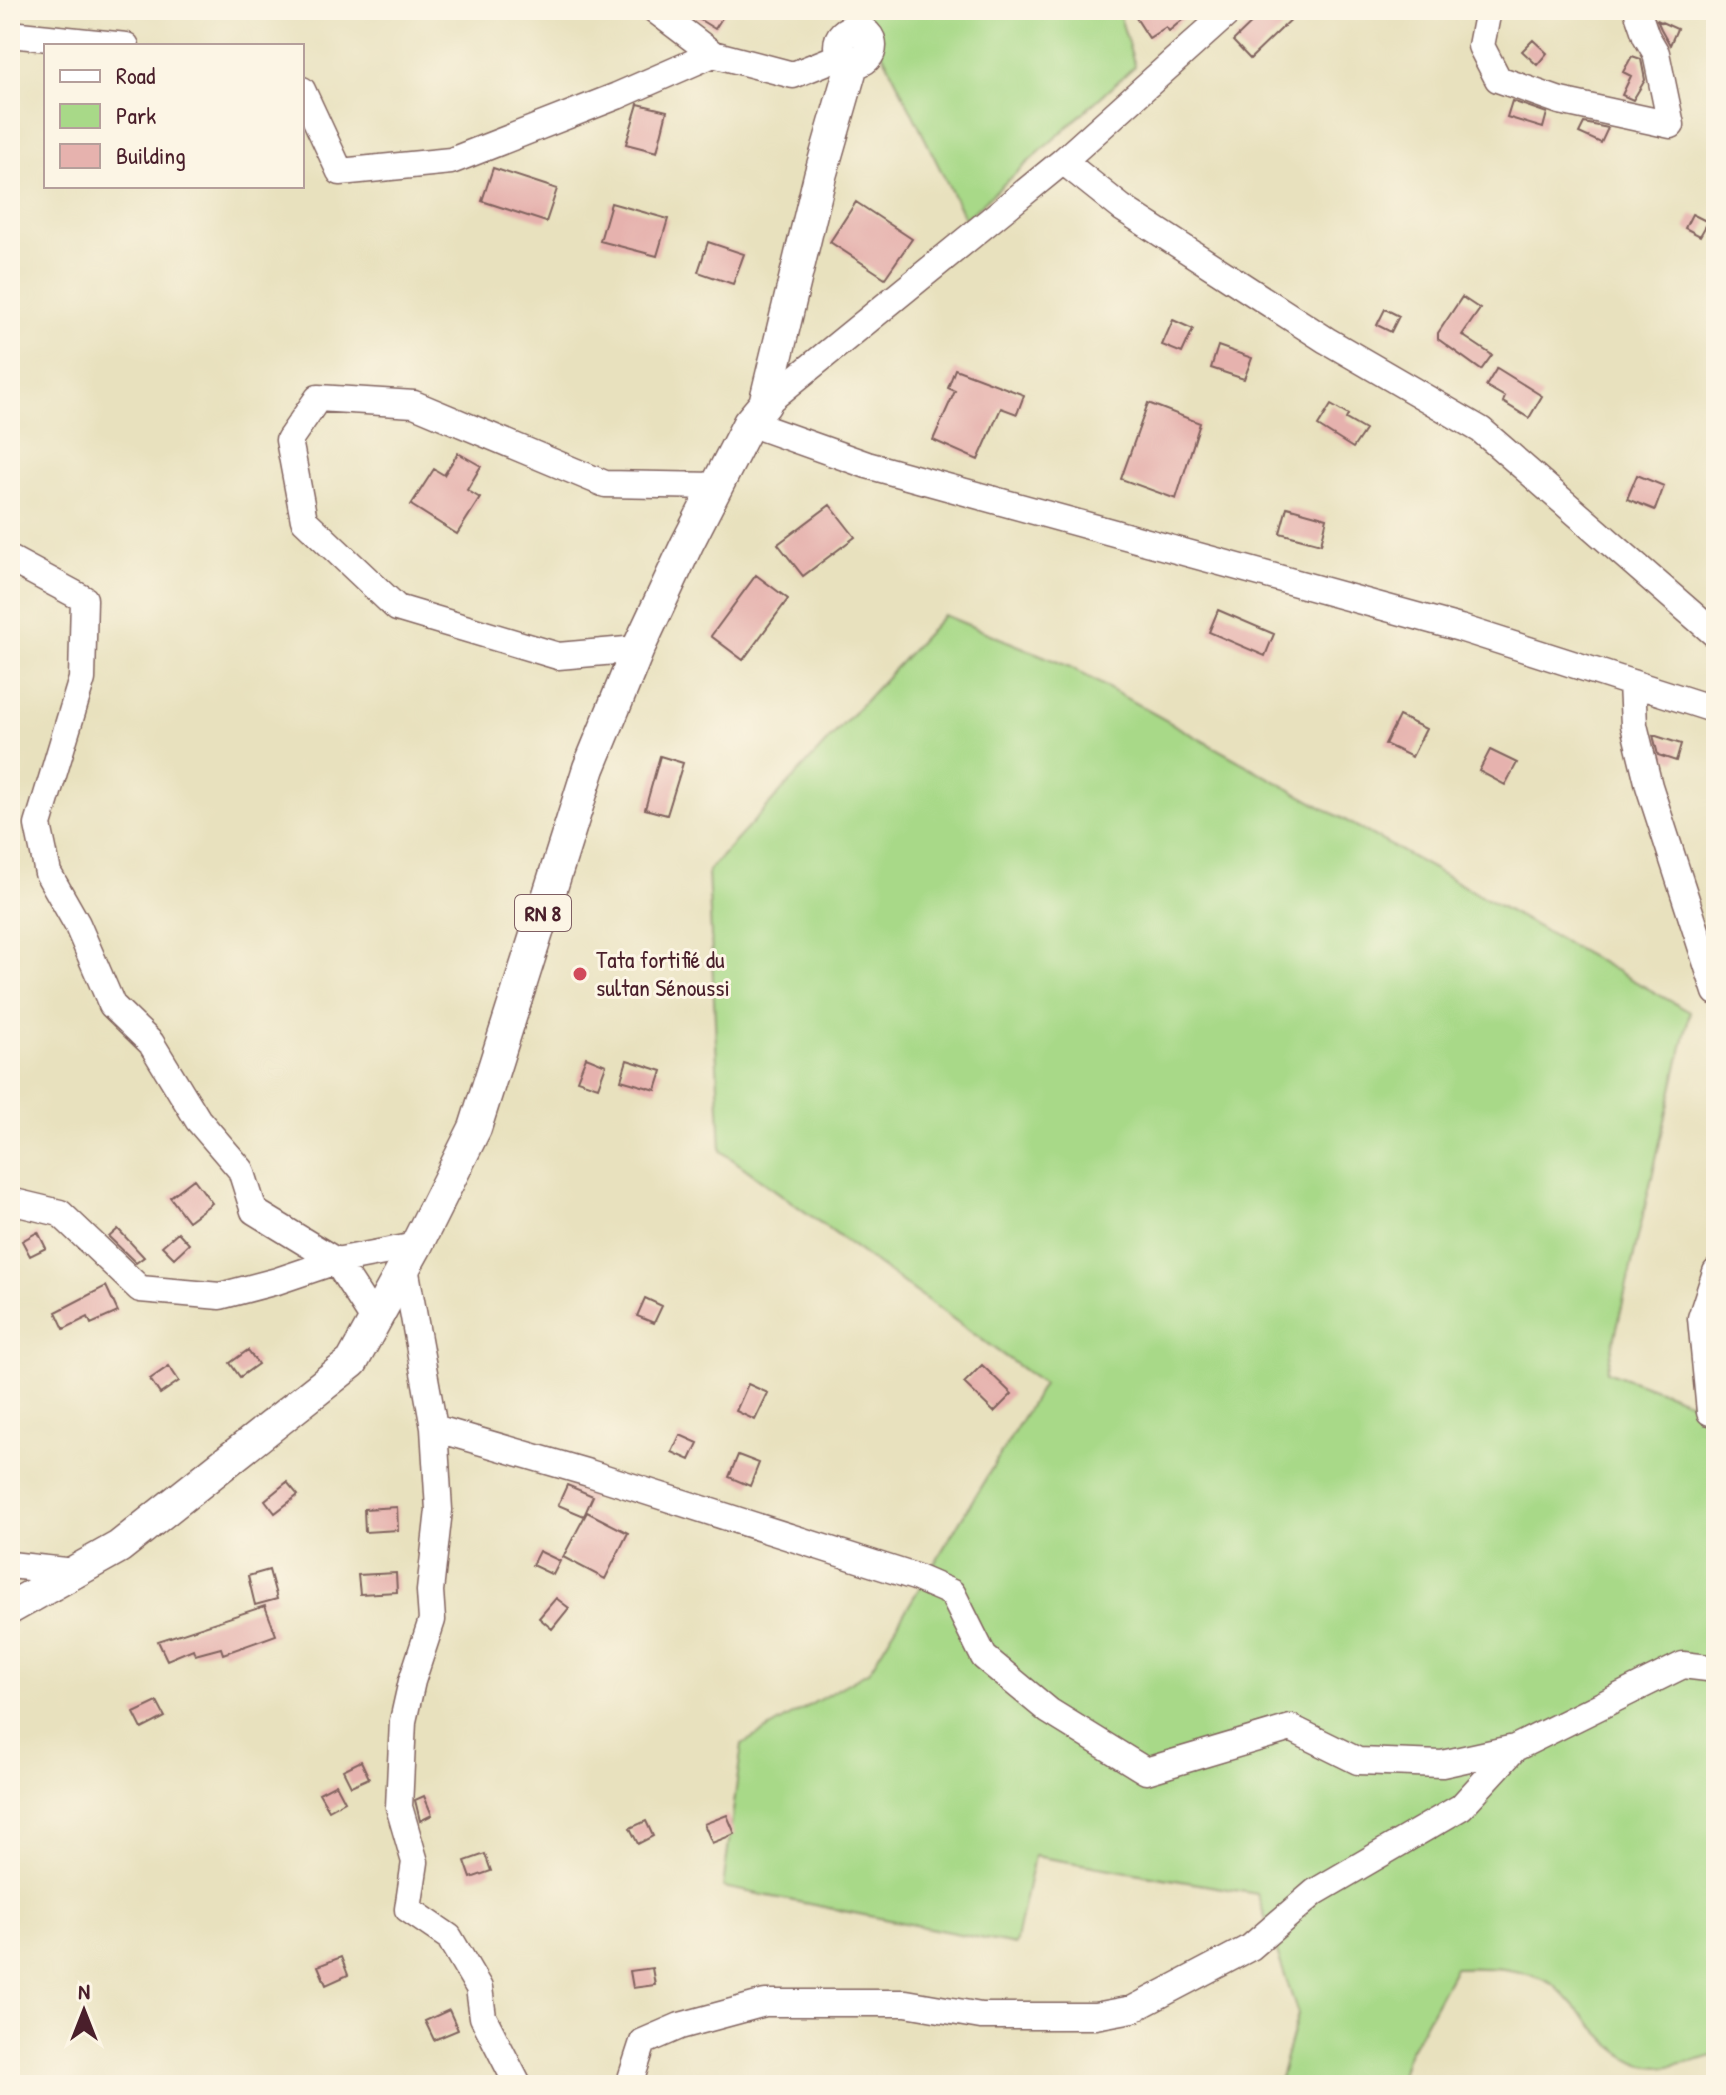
<svg xmlns="http://www.w3.org/2000/svg" width="1726" height="2095" font-family="'Patrick Hand',sans-serif">
	<rect width="100%" height="100%" fill="#fcf5e5"/>
	<filter id="ink" filterUnits="userSpaceOnUse"><feTurbulence type="fractalNoise" baseFrequency=".0125" numOctaves="2"/><feDisplacementMap in="SourceGraphic" scale="16" xChannelSelector="R" yChannelSelector="G"/><feConvolveMatrix kernelMatrix="1 2 1 2 8 2 1 2 1" color-interpolation-filters="sRGB"/></filter>
	<filter id="wash" filterUnits="userSpaceOnUse"><feTurbulence type="fractalNoise" baseFrequency=".006" numOctaves="4" result="noise"/><feDisplacementMap in="SourceGraphic" scale="32" xChannelSelector="R" yChannelSelector="G"/><feGaussianBlur stdDeviation="1.8" result="paint"/><feColorMatrix in="noise" values="0 0 0 0 0 0 0 0 0 0 0 0 0 0 0 0 0 1.4 0 .05"/><feComposite in="paint" operator="in"/></filter>
	<g filter="url(#wash)">
		<rect width="100%" height="100%" fill="#e8e1be"/>
		<path fill="#a8d988" stroke="#797c5a" stroke-width="2" d="M861 10H1118L1135 66 965 219Z
			M944 615 1070 667 1690 1012 1607 1371 1716 1411V2055C1636 2079 1633 2067 1578 2010 1570 2002 1561 1990 1552 1984 1520 1967 1490 1967 1455 1968L1406 2058 1398 2085H1278L1298 2014 1257 1894 1034 1856 1015 1945 723 1887 742 1744 869 1671 1043 1384 721 1151 708 871Z"/>
		<g id="blocks">
			<path fill="#e6b2ae" d="M684 10H727L715 29Z
				M1131 10H1194L1169 31 1166 27 1149 38Z
				M1265 10H1301L1250 59 1233 41Z
				M1657 20 1677 29 1670 45 1661 29Z
				M1533 40 1547 53 1537 65 1522 51Z
				M1632 56 1641 59 1645 80 1633 100 1622 95 1631 76 1623 72Z
				M1512 101 1547 113 1543 128 1507 117Z
				M638 104 667 111 657 152 626 144Z
				M1584 123 1608 128 1601 143 1579 133Z
				M493 168 557 189 546 222 482 201Z
				M856 202 912 239 885 278 830 242Z
				M611 203 668 219 657 256 600 241Z
				M1692 214 1708 222 1700 236 1685 228Z
				M708 242 744 254 733 284 698 272Z
				M1462 297 1480 309 1462 335 1492 355 1481 370 1438 339V333Z
				M1385 309 1399 316 1391 332 1377 325Z
				M1173 320 1193 329 1182 353 1162 345Z
				M1218 346 1252 358 1244 379 1211 368Z
				M1497 368 1542 396 1529 418 1503 402 1505 397 1486 386Z
				M955 369 1024 395 1017 414 1001 408 978 460 933 440 955 391 948 388Z
				M1148 403 1200 423 1176 499 1121 479Z
				M1331 405 1348 415 1346 419 1365 430 1353 448 1318 426Z
				M458 453 481 466 467 490 480 498 457 534 411 505 434 469 444 475Z
				M1637 475 1664 486 1655 510 1627 499Z
				M830 505 855 537 803 576 778 544Z
				M1287 507 1327 518 1321 544 1280 533Z
				M756 575 788 599 743 660 711 636Z
				M1218 610 1274 634 1265 656 1209 632Z
				M1399 716 1426 729 1412 757 1385 744Z
				M1653 735 1681 744 1676 761 1658 755Z
				M1490 750 1517 763 1505 785 1479 771Z
				M660 756 683 763 667 815 645 809Z
				M586 1057 606 1065 598 1087 577 1080Z
				M627 1060 662 1071 656 1090 621 1080Z
				M194 1179 212 1203 188 1221 170 1197Z
				M118 1229 144 1257 136 1263 109 1237Z
				M38 1232 46 1248 30 1256 22 1241Z
				M178 1232 189 1244 174 1258 162 1246Z
				M106 1286 118 1312 91 1324 88 1317 64 1329 56 1312Z
				M645 1298 662 1306 654 1323 637 1316Z
				M248 1350 258 1364 240 1377 230 1363Z
				M982 1365 1012 1394 994 1412 964 1383Z
				M169 1366 179 1381 160 1394 150 1379Z
				M748 1384 768 1393 755 1420 736 1411Z
				M680 1435 698 1443 690 1460 672 1452Z
				M738 1455 759 1463 750 1486 729 1477Z
				M287 1482 298 1495 275 1513 265 1500Z
				M567 1485 593 1496 584 1516 558 1505Z
				M397 1507 398 1530 365 1532 364 1509Z
				M587 1512 628 1533 605 1579 563 1557Z
				M539 1551 560 1561 553 1575 532 1565Z
				M269 1570 277 1599 255 1605 248 1576Z
				M396 1573 397 1592 360 1594 358 1575Z
				M556 1598 569 1608 552 1629 539 1618Z
				M265 1606 276 1635 223 1654 221 1648 195 1655 193 1649 167 1660 158 1641Z
				M157 1702 165 1717 142 1729 134 1713Z
				M361 1761 369 1778 351 1786 343 1770Z
				M336 1784 345 1801 329 1810 319 1793Z
				M424 1796 432 1815 420 1821 415 1800Z
				M727 1815 735 1834 712 1843 704 1824Z
				M646 1821 653 1836 638 1844 630 1828Z
				M485 1854 491 1871 471 1878 465 1861Z
				M341 1957 348 1975 326 1985 318 1966Z
				M652 1968 655 1985 633 1988 630 1971Z
				M449 2010 458 2030 434 2040 425 2021Z"/>
		</g>
	</g>
	<g filter="url(#ink)">
		<use href="#blocks" fill-opacity="0" stroke="#81635e" stroke-width="2"/>
		<g fill="none" stroke-linecap="round" stroke-linejoin="round">
			<g stroke="#81635e" stroke-width="29">
				<path id="minor" d="M655 10 713 54 793 75 843 55
					M1488 10 1481 46 1498 79 1560 101 1671 125 1656 53 1646 36 1637 10
					M10 34 126 46
					M302 90 340 172 451 161 617 96 713 54
					M1063 161 1122 208 1326 340 1481 430 1716 635
					M765 404 1063 161 1231 10
					M749 423 867 465 1460 628 1716 710
					M10 559 84 599 82 679 38 825 48 873 77 924 112 1005 151 1043 198 1120 241 1170 254 1211 336 1261 416 1246
					M638 649 558 656 397 608 304 520 289 440 318 398 414 404 605 484 716 486
					M1632 683 1634 725 1649 786 1716 992
					M10 1201 60 1213 140 1289 220 1296 277 1281 336 1261 375 1321
					M405 1267 434 1428 439 1510 430 1591 432 1620 412 1681 403 1721 399 1807 415 1862 408 1909 449 1937 479 1988 483 2017 518 2085
					M1710 1412 1701 1318 1716 1272
					M434 1428 589 1473 915 1577 952 1593 984 1657 1049 1711 1146 1771 1291 1728 1358 1761 1442 1764 1515 1748 1683 1665 1716 1669
					M10 1565 74 1572
					M629 2085 643 2042 680 2026 765 2003H906L981 2016H1095L1133 2009 1251 1947 1315 1892 1461 1807 1515 1748"/>
			</g>
			<g stroke="#81635e" stroke-width="35">
				<path id="major" d="M840 46a15 15 0 1 1 30 0a15 15 0 1 1-30 0Z
					M10 1608 119 1547 352 1362 416 1246 475 1128 589 768 638 649 687 544 749 423 765 404 820 176 853 61"/>
			</g>
			<path stroke="#81635e" stroke-width="4" stroke-dasharray="6 6" stroke-linecap="butt" d="M1711 1435 1716 1640"/>
			<use href="#minor" stroke="#fff" stroke-width="26"/>
			<use href="#major" stroke="#fff" stroke-width="32"/>
		</g>
	</g>
	<circle fill="#d1495b" stroke="#fcf5e5" stroke-width="3" cx="580" cy="974" r="8"/>
	<g text-anchor="middle" stroke-width="6" stroke-linejoin="round" paint-order="stroke">
		<rect fill="#fcf5e5" stroke="#7f5f63" stroke-width="2" x="515" y="895" width="56" height="36" rx="6"/>
		<g font-size="22" font-weight="bold" fill="#4a1f2b">
			<text x="543" y="921">RN 8</text>
		</g>
		<g font-size="24" fill="#4a1f2b" stroke="#fcf5e5" text-anchor="start">
			<text x="596" y="968">Tata fortifié du<tspan x="596" dy="28">sultan Sénoussi</tspan></text>
		</g>
	</g>
	<rect width="1726" height="2095" fill="none" stroke="#fcf5e5" stroke-width="40"/>
	<rect x="44" y="44" width="260" height="144" fill="#fcf5e5" stroke="#b59f9b" stroke-width="2"/>
	<rect x="60" y="70" width="40" height="12" fill="#ffffff" stroke="#b59f9b" stroke-width="2"/>
	<text x="116" y="84" font-size="24" fill="#4a1f2b">Road</text>
	<rect x="60" y="104" width="40" height="24" fill="#a8d988" stroke="#b59f9b" stroke-width="2"/>
	<text x="116" y="124" font-size="24" fill="#4a1f2b">Park</text>
	<rect x="60" y="144" width="40" height="24" fill="#e6b2ae" stroke="#b59f9b" stroke-width="2"/>
	<text x="116" y="164" font-size="24" fill="#4a1f2b">Building</text>
	<g transform="translate(84 2011)" stroke="#fcf5e5" stroke-width="6" paint-order="stroke">
	<path d="M0-6L14 30L0 20L-14 30Z" fill="#4a1f2b"/>
	<text y="-12" font-size="22" font-weight="bold" text-anchor="middle" fill="#4a1f2b">N</text>
	</g>
</svg>
